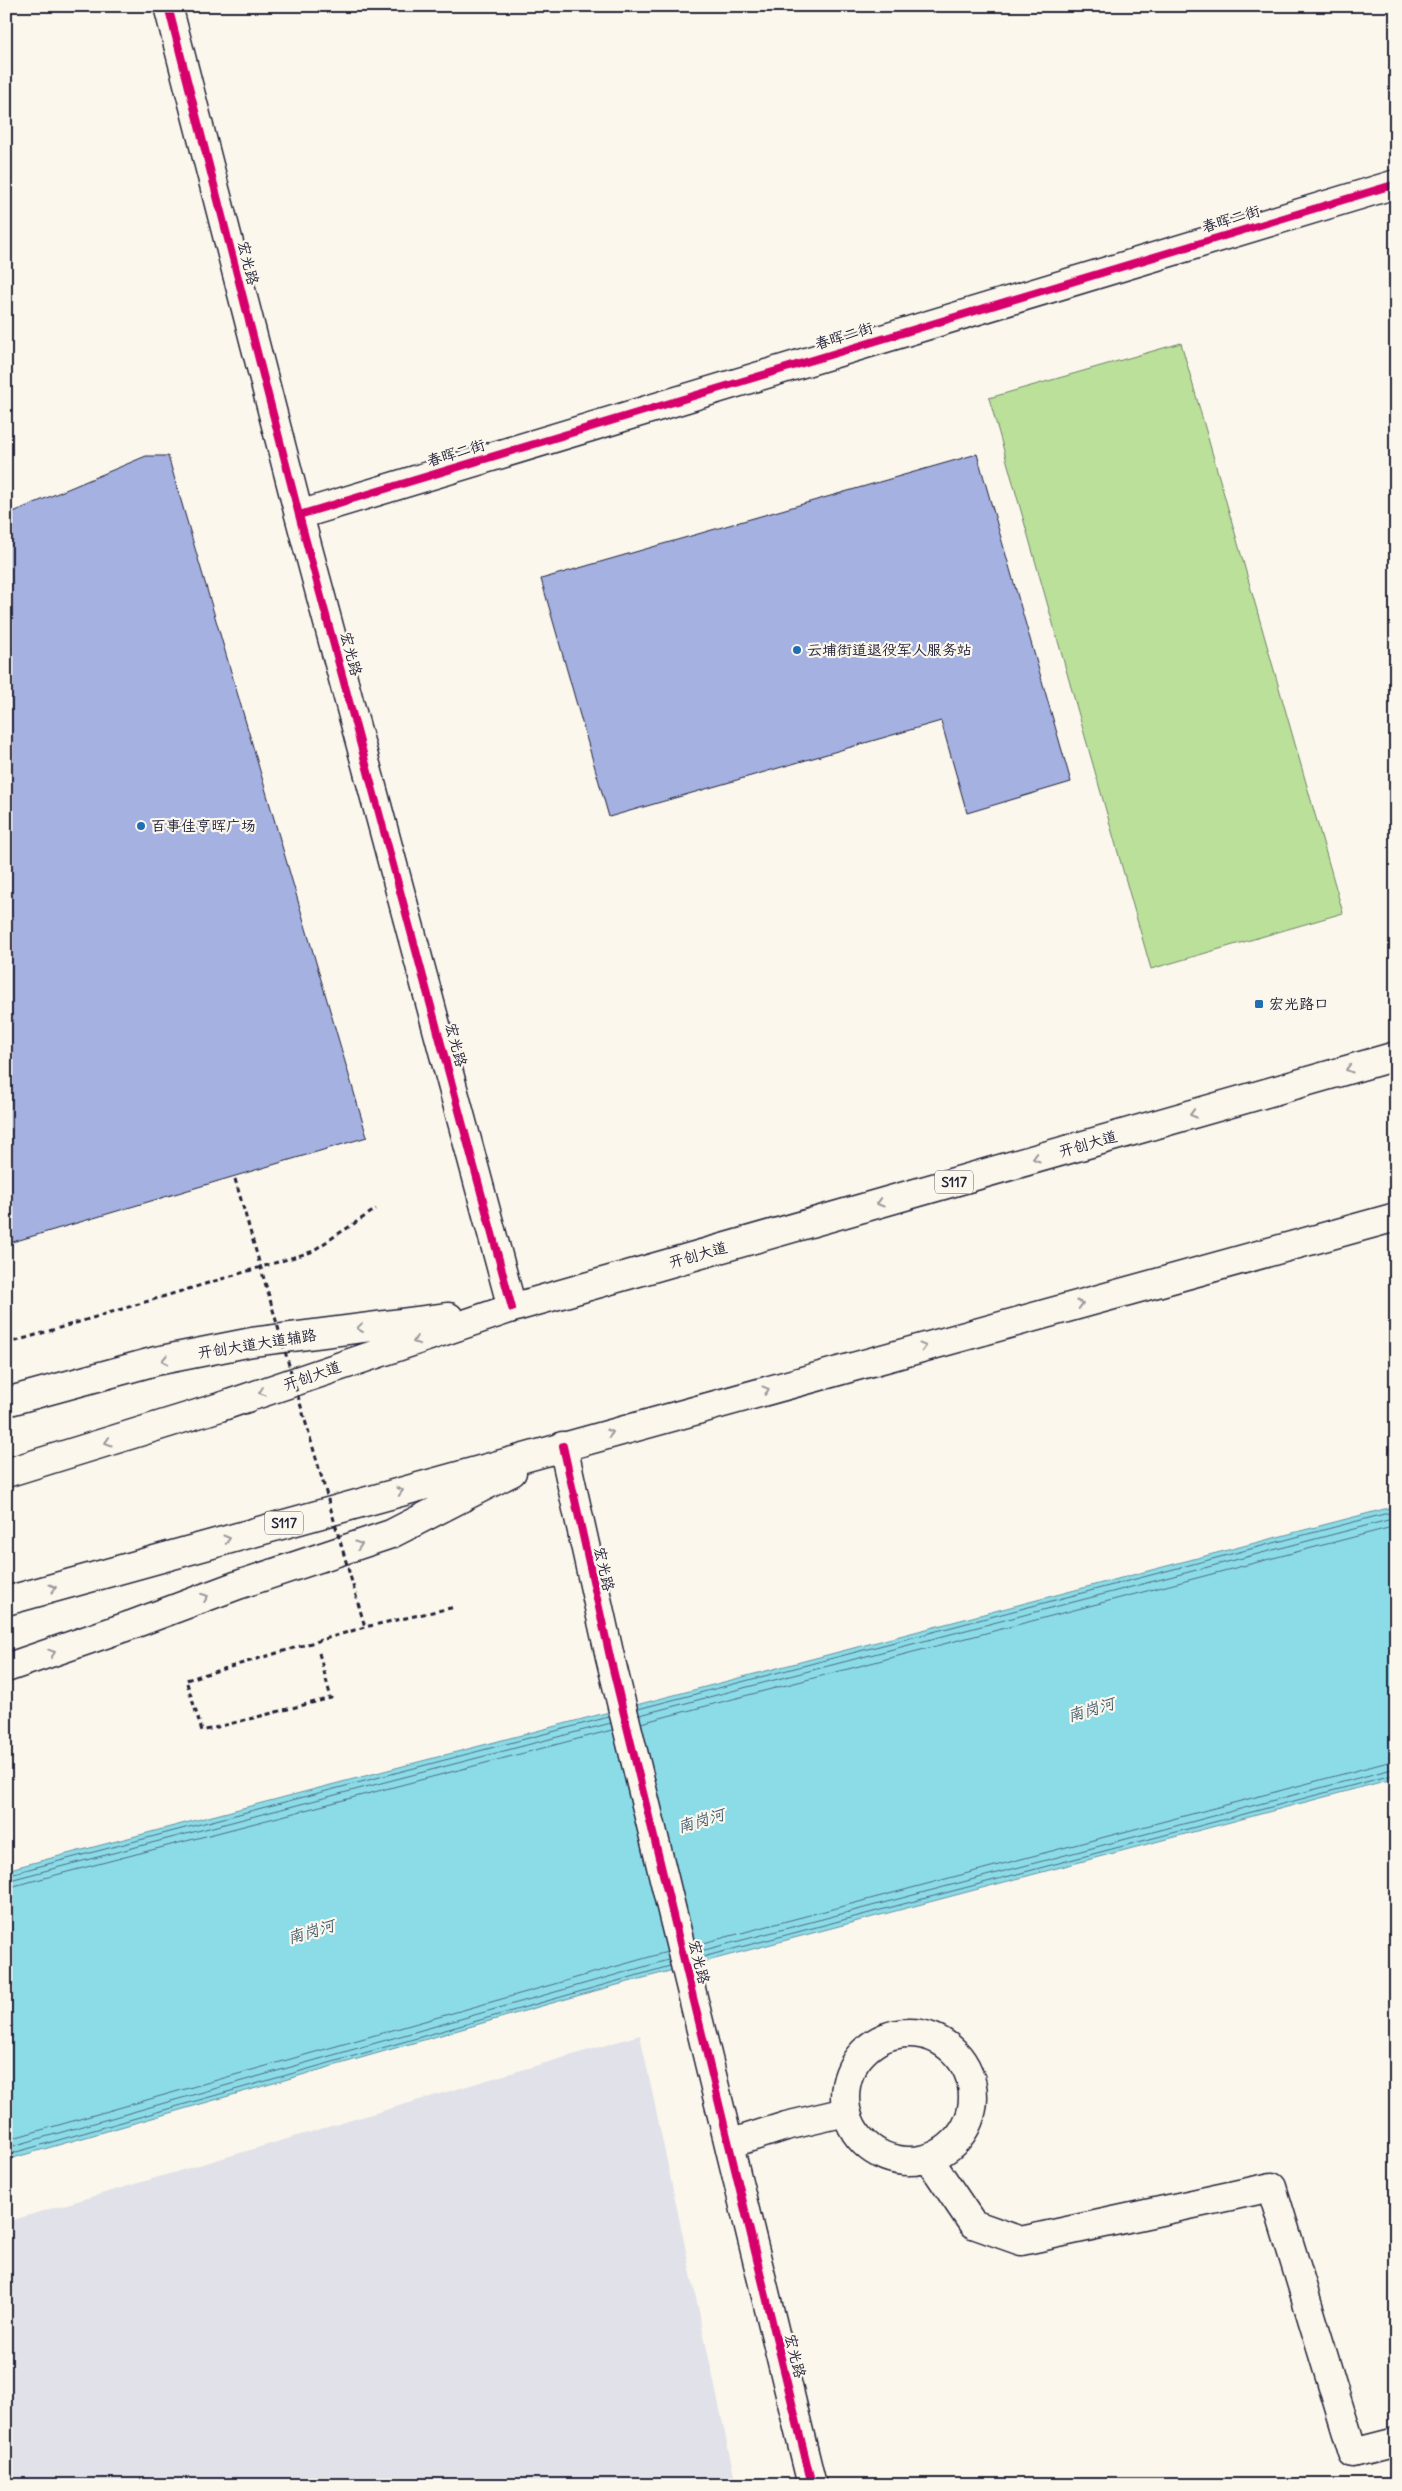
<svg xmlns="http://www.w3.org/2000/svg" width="1402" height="2491" font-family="Delius,'LXGW WenKai TC',sans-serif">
	<rect width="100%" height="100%" fill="#fbf7ec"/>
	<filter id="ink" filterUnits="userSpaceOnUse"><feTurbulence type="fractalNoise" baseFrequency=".02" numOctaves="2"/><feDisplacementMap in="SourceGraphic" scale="10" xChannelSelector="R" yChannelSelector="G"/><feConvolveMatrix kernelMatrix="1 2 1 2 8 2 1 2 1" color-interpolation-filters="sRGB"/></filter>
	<g filter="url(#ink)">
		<path fill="#e1e2e9" d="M640 2035 736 2485H6V2222Z"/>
		<path fill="#bbe09a" stroke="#6e816a" d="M1181 343 1343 913 1151 969 989 398Z"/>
		<path fill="#8cdce8" stroke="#6292a3" d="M1396 1506V1778L587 1993 6 2160V1870Z"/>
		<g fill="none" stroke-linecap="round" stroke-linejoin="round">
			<path stroke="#4c6c80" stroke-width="1" d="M638 1709 1396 1511
				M640 1715 1396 1518
				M641 1723 1396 1526
				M6 1875 609 1717
				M6 1881 611 1723
				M6 1888 612 1730
				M696 1945 1396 1760
				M697 1952 1396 1768
				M699 1958 1396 1774
				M6 2140 667 1952
				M6 2148 668 1960
				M6 2155 670 1966"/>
		</g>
		<path fill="#a4b1e1" stroke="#22223b" d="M977 454 1071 782 967 813 941 721 609 817 541 579Z
			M146 456H168L367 1137 6 1244V515Z"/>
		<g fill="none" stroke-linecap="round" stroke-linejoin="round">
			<g stroke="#22223b" stroke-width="31">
				<path id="minor" d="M168 6 299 515 512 1308
					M299 515 1396 184
					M563 1446 610 1657 812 2485
					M845 2097a64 64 0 1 1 128 0a64 64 0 1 1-128 0Z
					M729 2144 786 2126 846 2112
					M929 2159 973 2224 1021 2241 1272 2187 1353 2453 1396 2442"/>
			</g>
			<g stroke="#22223b" stroke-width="31">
				<path id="major" d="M6 1402 156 1361 252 1342 449 1317
					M6 1473 220 1407 512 1308 1396 1056
					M6 1601 1396 1217
					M6 1668 131 1625 238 1585 391 1534 512 1472"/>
			</g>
			<path stroke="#22223b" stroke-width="3" stroke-dasharray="5 4" stroke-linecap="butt" d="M6 1344 311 1252 376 1209
				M319 1653 331 1698 202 1731 186 1680 365 1627 455 1607"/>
			<use href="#minor" stroke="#fbf7ec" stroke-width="28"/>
			<use href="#major" stroke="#fbf7ec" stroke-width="28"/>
			<path stroke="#22223b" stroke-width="3" stroke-dasharray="5 4" stroke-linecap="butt" d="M235 1179 365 1627"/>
			<g stroke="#fbf7ec" stroke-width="11">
				<path id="cycleway" d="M168 6 299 515 512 1308
					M299 515 1396 184
					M563 1446 610 1657 812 2485"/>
			</g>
			<use href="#cycleway" stroke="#d6006c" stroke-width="8"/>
		</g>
		<defs><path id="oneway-chevron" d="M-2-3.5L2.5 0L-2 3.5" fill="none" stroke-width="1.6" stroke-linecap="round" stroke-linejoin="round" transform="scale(1.25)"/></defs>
		<g stroke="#99979c">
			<use href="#oneway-chevron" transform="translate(1349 1069) rotate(164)"/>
			<use href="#oneway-chevron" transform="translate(1193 1114) rotate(164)"/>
			<use href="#oneway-chevron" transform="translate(1036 1158) rotate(164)"/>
			<use href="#oneway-chevron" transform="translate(880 1203) rotate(164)"/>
			<use href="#oneway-chevron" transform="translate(1080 1304) rotate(-15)"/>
			<use href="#oneway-chevron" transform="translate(360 1328) rotate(173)"/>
			<use href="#oneway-chevron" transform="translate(416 1341) rotate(161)"/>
			<use href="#oneway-chevron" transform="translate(923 1347) rotate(-15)"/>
			<use href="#oneway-chevron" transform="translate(165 1360) rotate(169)"/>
			<use href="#oneway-chevron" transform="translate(766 1390) rotate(-15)"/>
			<use href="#oneway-chevron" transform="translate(262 1392) rotate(161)"/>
			<use href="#oneway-chevron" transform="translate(610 1433) rotate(-15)"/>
			<use href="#oneway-chevron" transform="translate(108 1442) rotate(163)"/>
			<use href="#oneway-chevron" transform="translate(400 1491) rotate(-16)"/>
			<use href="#oneway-chevron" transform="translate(227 1539) rotate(-16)"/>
			<use href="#oneway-chevron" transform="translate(359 1545) rotate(-18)"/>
			<use href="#oneway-chevron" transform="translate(53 1588) rotate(-16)"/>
			<use href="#oneway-chevron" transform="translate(205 1597) rotate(-21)"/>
			<use href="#oneway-chevron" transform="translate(52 1653) rotate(-19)"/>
		</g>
	</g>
	<g fill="#1f6fb2" stroke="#fbf7ec" stroke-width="2">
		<circle cx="797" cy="650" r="5"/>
		<circle cx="141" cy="826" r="5"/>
		<rect x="1254" y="999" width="10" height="10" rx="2.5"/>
	</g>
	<g text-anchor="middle" stroke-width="4.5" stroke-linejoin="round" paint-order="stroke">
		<g fill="#fbf7ec" stroke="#636270" stroke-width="1">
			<rect x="935" y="1170.5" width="38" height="23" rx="4"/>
			<rect x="265" y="1511.5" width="38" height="23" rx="4"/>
		</g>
		<g font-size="14" font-weight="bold" fill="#22223b">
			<text x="954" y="1187">S117</text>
			<text x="284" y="1528">S117</text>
		</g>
		<g font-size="15" fill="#22223b" stroke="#fbf7ec">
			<text transform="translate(1231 219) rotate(-17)" y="5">春晖二街</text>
			<text transform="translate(248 263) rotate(76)" y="5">宏光路</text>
			<text transform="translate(844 336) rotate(-17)" y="5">春晖二街</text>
			<text transform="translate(456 453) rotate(-17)" y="5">春晖二街</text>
			<text transform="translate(351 654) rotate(75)" y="5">宏光路</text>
			<text transform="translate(456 1045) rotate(75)" y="5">宏光路</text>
			<text transform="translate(1088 1144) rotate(-16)" y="5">开创大道</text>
			<text transform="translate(698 1255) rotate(-16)" y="5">开创大道</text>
			<text transform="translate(257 1344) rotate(-9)" y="5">开创大道大道辅路</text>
			<text transform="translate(312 1376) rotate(-19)" y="5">开创大道</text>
			<text transform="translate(604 1569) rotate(77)" y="5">宏光路</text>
			<text transform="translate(699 1962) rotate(76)" y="5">宏光路</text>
			<text transform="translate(795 2356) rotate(76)" y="5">宏光路</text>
		</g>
		<g font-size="15" fill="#22223b" stroke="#fbf7ec" text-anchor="start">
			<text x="807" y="655">云埔街道退役军人服务站</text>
			<text x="151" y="831">百事佳亨晖广场</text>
			<text x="1269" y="1009">宏光路口</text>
		</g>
		<g font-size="16" font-style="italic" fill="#425a6f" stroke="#fbf7ec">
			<text transform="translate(1091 1709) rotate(-16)" y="6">南岗河</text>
			<text transform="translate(701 1820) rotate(-16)" y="6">南岗河</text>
			<text transform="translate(311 1931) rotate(-16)" y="6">南岗河</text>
		</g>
	</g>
	<rect width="1402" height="2491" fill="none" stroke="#fbf7ec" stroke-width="25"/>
	<rect x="12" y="12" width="1377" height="2466" fill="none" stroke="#22223b" stroke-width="2" filter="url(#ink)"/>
</svg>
